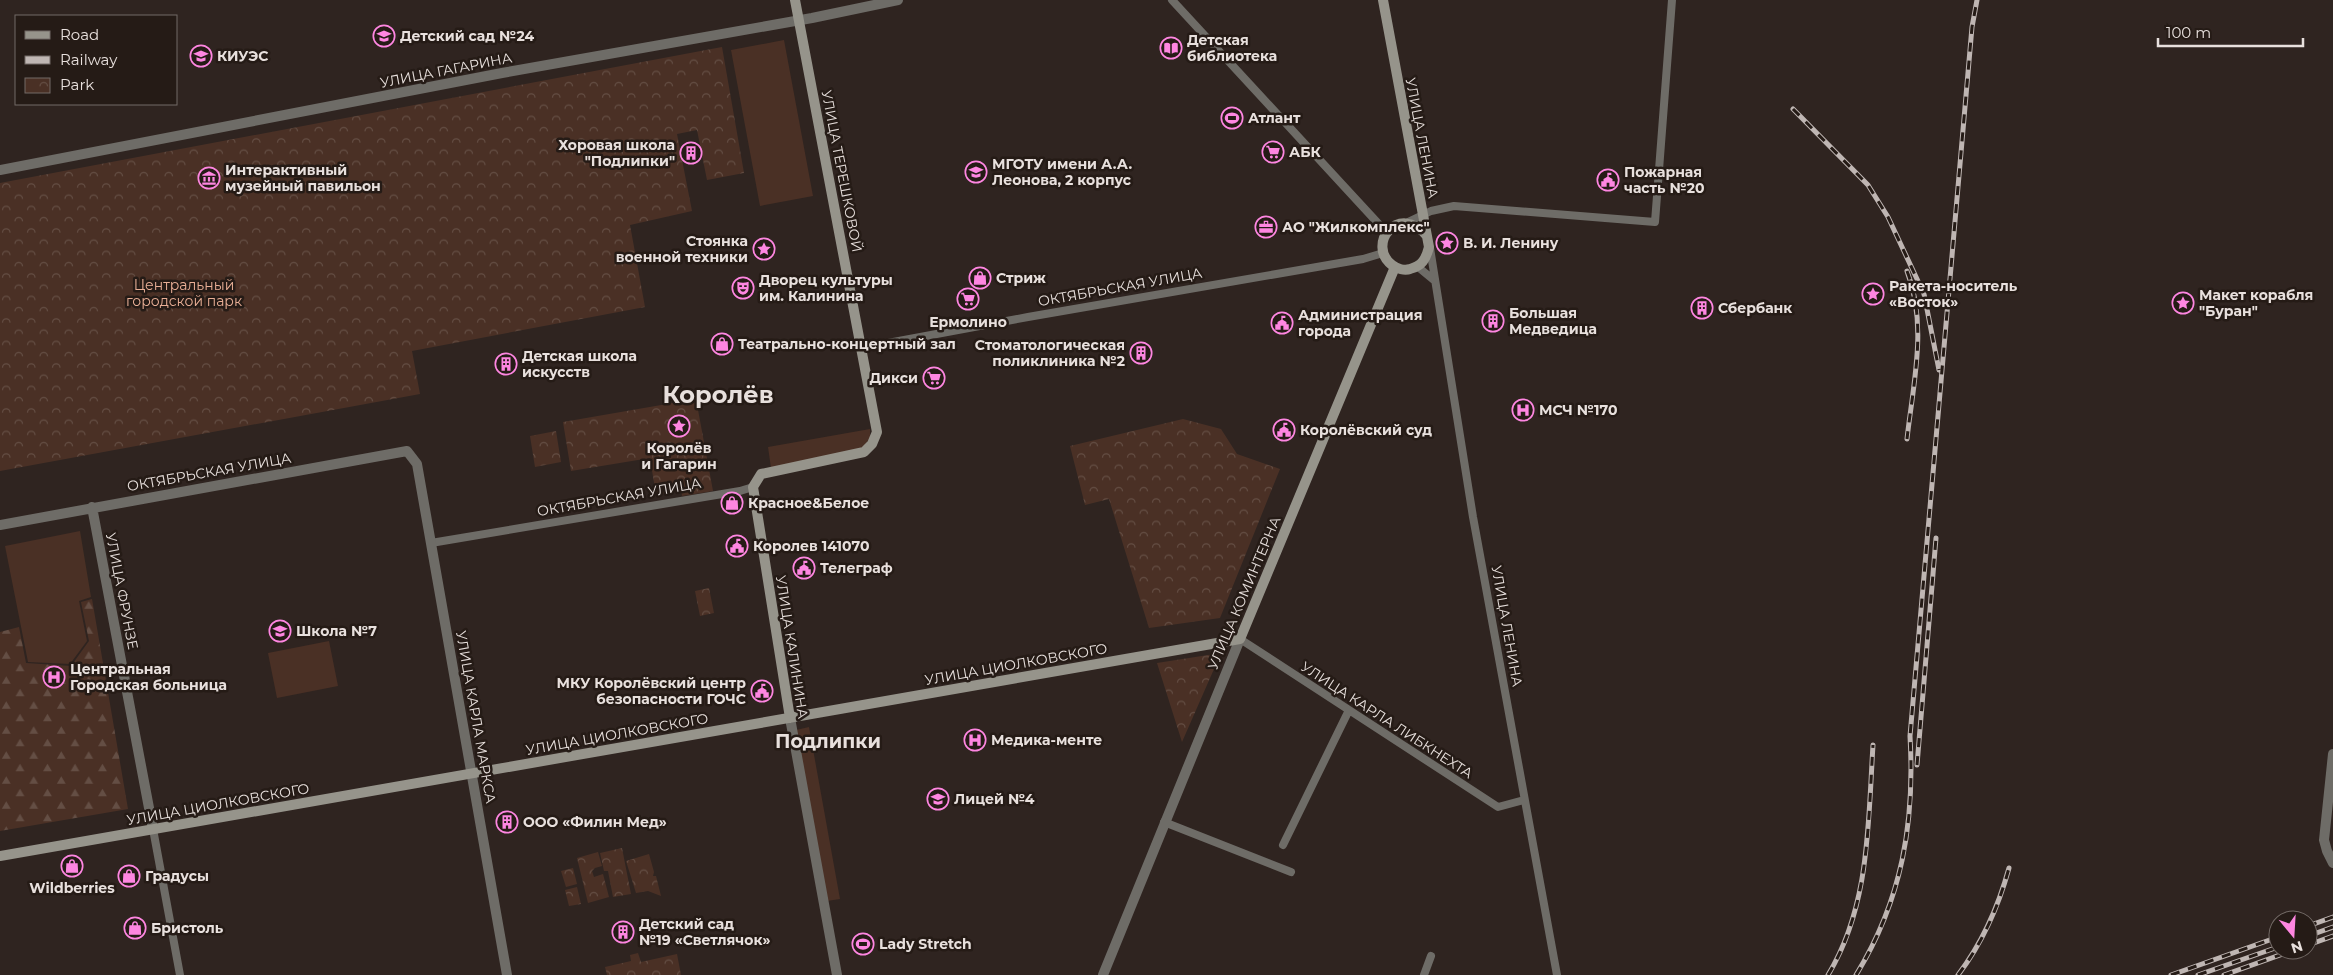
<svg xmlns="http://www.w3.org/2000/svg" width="2333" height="975" font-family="Montserrat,sans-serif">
	<defs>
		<pattern id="forest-firs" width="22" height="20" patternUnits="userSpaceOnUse" patternTransform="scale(1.25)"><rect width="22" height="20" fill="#4a3025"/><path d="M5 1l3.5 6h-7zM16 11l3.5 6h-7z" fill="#644e44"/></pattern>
		<pattern id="park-crowns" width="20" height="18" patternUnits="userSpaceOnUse" patternTransform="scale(1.25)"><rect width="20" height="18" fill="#4a3025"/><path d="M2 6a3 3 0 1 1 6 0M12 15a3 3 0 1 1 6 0" fill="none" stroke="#644e44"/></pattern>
	</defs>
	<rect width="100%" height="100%" fill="#2f2420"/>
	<path fill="#4a3025" d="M784 40 813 196 760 206 731 50Z
		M870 429V438L862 449 771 468 768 447Z
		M80 531 91 597 79 601 87 641 70 664 28 662 5 546Z
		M329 641 338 686 277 698 268 653Z
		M809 727 840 899 827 901 796 730Z"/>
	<path fill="url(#forest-firs)" d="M92 599 128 809 0 831V632L19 627 26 663 71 666 89 641 81 602Z"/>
	<path fill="url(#park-crowns)" d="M722 47 744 173 707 180 697 130 677 134 692 211 630 225 645 307 412 351 420 394 0 471V183Z
		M696 399 713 491 682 496 681 490 656 495 650 458 571 471 563 422Z
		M1183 419 1221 429 1237 454 1280 469 1220 618 1149 628 1109 499 1085 505 1070 446Z
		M556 431 561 462 535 467 530 436Z
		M709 588 714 613 700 616 695 591Z
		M1221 653 1182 742 1157 663Z
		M622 848 631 894 613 897 608 871H604L600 853Z
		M598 852 602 866 595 868 592 871 594 877 603 874 609 897 588 903 577 858Z
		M649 854 654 872 653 876H656L661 896 648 891 636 893 626 861Z
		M573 868 577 884 566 887 561 871Z
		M577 887 581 904 569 906 565 890Z
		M638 953 641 962 677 954 681 975H607L605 967 631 961 630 955Z"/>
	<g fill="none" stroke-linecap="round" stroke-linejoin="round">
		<path stroke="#6e6c67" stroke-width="8" d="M1172 0 1387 233
			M1408 222 1431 211 1454 206 1655 222 1672 0
			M1430 248 1473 517 1557 975
			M1418 267 1435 281
			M861 348 1028 317 1363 259 1383 253
			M431 543 740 491 753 487
			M1240 639 1498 807 1524 800
			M1164 822 1291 872
			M153 829 180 975
			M1283 845 1349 710
			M1424 975 1431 956"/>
		<path stroke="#6e6c67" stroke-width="10" d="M0 170 502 73 812 18 898 0
			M92 507 153 829
			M0 525 407 451 417 464 507 975
			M790 718 837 975
			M2333 754 2324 840 2327 851 2333 863
			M1103 975 1240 639"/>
		<path stroke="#96948b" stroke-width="10" d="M1383 0 1429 247C1426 259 1422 266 1410 269 1405 271 1397 269 1392 265 1366 245 1398 202 1427 236
			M790 718 753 487 761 474 864 452 872 444 877 432 795 0
			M0 856 1240 639 1395 267"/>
		<g stroke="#bfb6b3" stroke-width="5">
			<path id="rail" d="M1793 109 1868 185 1888 217 1924 294 1939 370
				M1907 271C1928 325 1913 384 1907 439
				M1917 765 1936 538
				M2308 926 2333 917
				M2308 936 2333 927
				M2308 945 2333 936
				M1828 975C1870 906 1868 823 1873 745
				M1856 975C1902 900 1915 823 1910 736L1972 27 1977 0
				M1958 975C1983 942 1998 908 2009 868
				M2171 975 2278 937
				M2198 975 2278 947
				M2224 975 2294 950"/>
		</g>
		<use href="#rail" stroke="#251b16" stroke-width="3" stroke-dasharray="9" stroke-linecap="butt"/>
	</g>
	<defs>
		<g id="school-ring" transform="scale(1.125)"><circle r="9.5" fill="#251b16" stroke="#fe86e1" stroke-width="1.5"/><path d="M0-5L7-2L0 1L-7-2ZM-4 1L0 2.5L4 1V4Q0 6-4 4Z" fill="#fe86e1"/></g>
		<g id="library-ring" transform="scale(1.125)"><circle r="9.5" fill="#251b16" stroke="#fe86e1" stroke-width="1.5"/><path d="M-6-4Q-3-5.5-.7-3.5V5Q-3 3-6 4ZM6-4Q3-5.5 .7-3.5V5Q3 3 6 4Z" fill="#fe86e1"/></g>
		<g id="university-ring" transform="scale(1.125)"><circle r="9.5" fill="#251b16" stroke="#fe86e1" stroke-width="1.5"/><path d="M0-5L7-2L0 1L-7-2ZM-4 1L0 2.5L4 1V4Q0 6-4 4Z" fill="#fe86e1"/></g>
		<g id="stadium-ring" transform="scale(1.125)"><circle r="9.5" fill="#251b16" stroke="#fe86e1" stroke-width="1.5"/><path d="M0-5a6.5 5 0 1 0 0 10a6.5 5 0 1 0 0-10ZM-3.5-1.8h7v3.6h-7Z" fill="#fe86e1"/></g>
		<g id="supermarket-ring" transform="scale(1.125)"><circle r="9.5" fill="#251b16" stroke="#fe86e1" stroke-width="1.5"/><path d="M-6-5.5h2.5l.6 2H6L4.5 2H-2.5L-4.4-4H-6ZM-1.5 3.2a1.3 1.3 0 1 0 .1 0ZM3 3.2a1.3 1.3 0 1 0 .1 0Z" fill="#fe86e1"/></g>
		<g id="building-ring" transform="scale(1.125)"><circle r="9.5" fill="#251b16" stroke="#fe86e1" stroke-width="1.5"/><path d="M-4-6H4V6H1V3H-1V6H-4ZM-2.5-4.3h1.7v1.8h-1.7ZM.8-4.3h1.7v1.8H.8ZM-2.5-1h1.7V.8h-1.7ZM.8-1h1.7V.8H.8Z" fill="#fe86e1"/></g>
		<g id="museum-ring" transform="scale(1.125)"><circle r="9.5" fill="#251b16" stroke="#fe86e1" stroke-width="1.5"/><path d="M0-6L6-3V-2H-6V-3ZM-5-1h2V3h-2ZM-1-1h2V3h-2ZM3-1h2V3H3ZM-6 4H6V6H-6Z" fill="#fe86e1"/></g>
		<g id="civic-ring" transform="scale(1.125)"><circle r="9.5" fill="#251b16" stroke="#fe86e1" stroke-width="1.5"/><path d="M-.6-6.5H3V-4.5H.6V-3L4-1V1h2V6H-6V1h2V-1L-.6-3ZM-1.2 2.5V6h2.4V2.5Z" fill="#fe86e1"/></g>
		<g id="office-ring" transform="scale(1.125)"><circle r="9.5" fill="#251b16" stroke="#fe86e1" stroke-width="1.5"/><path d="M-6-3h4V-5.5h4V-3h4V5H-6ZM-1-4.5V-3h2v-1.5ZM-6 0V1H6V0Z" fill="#fe86e1"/></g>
		<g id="sight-ring" transform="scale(1.125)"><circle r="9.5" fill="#251b16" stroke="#fe86e1" stroke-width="1.5"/><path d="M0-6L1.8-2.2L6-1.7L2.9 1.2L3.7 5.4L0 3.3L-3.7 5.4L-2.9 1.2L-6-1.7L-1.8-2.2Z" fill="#fe86e1"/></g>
		<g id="shop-ring" transform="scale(1.125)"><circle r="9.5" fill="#251b16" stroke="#fe86e1" stroke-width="1.5"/><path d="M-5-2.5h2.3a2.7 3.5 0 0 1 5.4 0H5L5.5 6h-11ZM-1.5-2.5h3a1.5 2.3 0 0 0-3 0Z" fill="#fe86e1"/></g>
		<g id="theatre-ring" transform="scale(1.125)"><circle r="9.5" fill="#251b16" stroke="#fe86e1" stroke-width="1.5"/><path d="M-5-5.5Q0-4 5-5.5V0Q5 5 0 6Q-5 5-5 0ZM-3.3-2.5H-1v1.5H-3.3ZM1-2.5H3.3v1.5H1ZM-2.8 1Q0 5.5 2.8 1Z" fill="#fe86e1"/></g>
		<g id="hospital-ring" transform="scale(1.125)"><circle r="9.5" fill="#251b16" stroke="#fe86e1" stroke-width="1.5"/><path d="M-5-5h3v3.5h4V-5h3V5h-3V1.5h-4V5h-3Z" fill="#fe86e1"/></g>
	</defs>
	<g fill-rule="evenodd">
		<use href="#school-ring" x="384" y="36"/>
		<use href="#library-ring" x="1171" y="48"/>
		<use href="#university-ring" x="201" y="56"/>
		<use href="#stadium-ring" x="1232" y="118"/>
		<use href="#supermarket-ring" x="1273" y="152"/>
		<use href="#building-ring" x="691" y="153"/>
		<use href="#university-ring" x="976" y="172"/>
		<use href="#museum-ring" x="209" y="178"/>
		<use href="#civic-ring" x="1608" y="180"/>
		<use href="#office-ring" x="1266" y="227"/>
		<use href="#sight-ring" x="1447" y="243"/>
		<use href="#sight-ring" x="764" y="249"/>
		<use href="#shop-ring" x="980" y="278"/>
		<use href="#theatre-ring" x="743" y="288"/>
		<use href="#sight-ring" x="1873" y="294"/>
		<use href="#supermarket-ring" x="968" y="299"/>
		<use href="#sight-ring" x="2183" y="303"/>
		<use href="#building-ring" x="1702" y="308"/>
		<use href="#building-ring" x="1493" y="321"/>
		<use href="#civic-ring" x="1282" y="323"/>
		<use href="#shop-ring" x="722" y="344"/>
		<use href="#building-ring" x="1141" y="353"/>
		<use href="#building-ring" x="506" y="364"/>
		<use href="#supermarket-ring" x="934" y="378"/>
		<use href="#hospital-ring" x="1523" y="410"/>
		<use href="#sight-ring" x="679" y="426"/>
		<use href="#civic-ring" x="1284" y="430"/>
		<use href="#shop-ring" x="732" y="503"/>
		<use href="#civic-ring" x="737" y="546"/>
		<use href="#civic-ring" x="804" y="568"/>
		<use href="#school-ring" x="280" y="631"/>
		<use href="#hospital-ring" x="54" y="677"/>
		<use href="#civic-ring" x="762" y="691"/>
		<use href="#hospital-ring" x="975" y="740"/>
		<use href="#school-ring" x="938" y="799"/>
		<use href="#building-ring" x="507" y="822"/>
		<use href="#shop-ring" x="72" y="866"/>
		<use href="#shop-ring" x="129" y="876"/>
		<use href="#shop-ring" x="135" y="928"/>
		<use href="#building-ring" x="623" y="932"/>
		<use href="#stadium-ring" x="863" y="944"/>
	</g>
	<g text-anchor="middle" stroke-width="5" stroke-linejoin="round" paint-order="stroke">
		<g font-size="14" font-weight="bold" fill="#e8e0dd" stroke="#251b16" text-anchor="start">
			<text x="400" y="41">Детский сад №24</text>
			<text x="1187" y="45">Детская<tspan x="1187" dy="16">библиотека</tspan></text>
			<text x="217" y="61">КИУЭС</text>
			<text x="1248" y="123">Атлант</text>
			<text x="675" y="150" text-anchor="end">Хоровая школа<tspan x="675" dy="16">"Подлипки"</tspan></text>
			<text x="1289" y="157">АБК</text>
			<text x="992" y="169">МГОТУ имени А.А.<tspan x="992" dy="16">Леонова, 2 корпус</tspan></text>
			<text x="225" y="175">Интерактивный<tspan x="225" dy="16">музейный павильон</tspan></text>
			<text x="1624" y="177">Пожарная<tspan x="1624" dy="16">часть №20</tspan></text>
			<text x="1282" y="232">АО "Жилкомплекс"</text>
			<text x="748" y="246" text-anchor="end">Стоянка<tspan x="748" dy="16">военной техники</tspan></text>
			<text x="1463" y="248">В. И. Ленину</text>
			<text x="996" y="283">Стриж</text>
			<text x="759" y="285">Дворец культуры<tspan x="759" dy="16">им. Калинина</tspan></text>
			<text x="1889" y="291">Ракета-носитель<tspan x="1889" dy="16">«Восток»</tspan></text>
			<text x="2199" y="300">Макет корабля<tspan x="2199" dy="16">"Буран"</tspan></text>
			<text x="1718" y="313">Сбербанк</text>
			<text x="1509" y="318">Большая<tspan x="1509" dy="16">Медведица</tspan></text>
			<text x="1298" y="320">Администрация<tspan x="1298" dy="16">города</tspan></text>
			<text x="968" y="327" text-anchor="middle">Ермолино</text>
			<text x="738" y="349">Театрально-концертный зал</text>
			<text x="1125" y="350" text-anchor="end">Стоматологическая<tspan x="1125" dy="16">поликлиника №2</tspan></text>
			<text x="522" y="361">Детская школа<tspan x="522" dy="16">искусств</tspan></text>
			<text x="918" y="383" text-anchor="end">Дикси</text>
			<text x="1539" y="415">МСЧ №170</text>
			<text x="1300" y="435">Королёвский суд</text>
			<text x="679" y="453" text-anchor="middle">Королёв<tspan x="679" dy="16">и Гагарин</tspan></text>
			<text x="748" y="508">Красное&amp;Белое</text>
			<text x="753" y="551">Королев 141070</text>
			<text x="820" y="573">Телеграф</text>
			<text x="296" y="636">Школа №7</text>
			<text x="70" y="674">Центральная<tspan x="70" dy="16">Городская больница</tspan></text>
			<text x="746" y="688" text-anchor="end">МКУ Королёвский центр<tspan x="746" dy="16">безопасности ГОЧС</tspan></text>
			<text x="991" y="745">Медика-менте</text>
			<text x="954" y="804">Лицей №4</text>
			<text x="523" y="827">ООО «Филин Мед»</text>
			<text x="145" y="881">Градусы</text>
			<text x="72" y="893" text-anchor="middle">Wildberries</text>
			<text x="639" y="929">Детский сад<tspan x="639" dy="16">№19 «Светлячок»</tspan></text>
			<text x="151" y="933">Бристоль</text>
			<text x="879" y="949">Lady Stretch</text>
		</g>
		<g font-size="14" fill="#e8e0dd" stroke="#251b16">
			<text transform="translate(446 70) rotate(-11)" y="5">УЛИЦА ГАГАРИНА</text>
			<text transform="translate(1422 138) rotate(79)" y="5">УЛИЦА ЛЕНИНА</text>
			<text transform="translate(842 171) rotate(79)" y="5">УЛИЦА ТЕРЕШКОВОЙ</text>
			<text transform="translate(1120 287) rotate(-10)" y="5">ОКТЯБРЬСКАЯ УЛИЦА</text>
			<text transform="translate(209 472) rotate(-10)" y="5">ОКТЯБРЬСКАЯ УЛИЦА</text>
			<text transform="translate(619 497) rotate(-10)" y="5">ОКТЯБРЬСКАЯ УЛИЦА</text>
			<text transform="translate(122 591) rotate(79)" y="5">УЛИЦА ФРУНЗЕ</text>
			<text transform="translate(1244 593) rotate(-67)" y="5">УЛИЦА КОМИНТЕРНА</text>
			<text transform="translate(1507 626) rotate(80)" y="5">УЛИЦА ЛЕНИНА</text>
			<text transform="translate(792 647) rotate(81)" y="5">УЛИЦА КАЛИНИНА</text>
			<text transform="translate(1016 664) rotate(-10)" y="5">УЛИЦА ЦИОЛКОВСКОГО</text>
			<text transform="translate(476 717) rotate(80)" y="5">УЛИЦА КАРЛА МАРКСА</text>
			<text transform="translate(1387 720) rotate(33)" y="5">УЛИЦА КАРЛА ЛИБКНЕХТА</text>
			<text transform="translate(617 734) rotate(-10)" y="5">УЛИЦА ЦИОЛКОВСКОГО</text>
			<text transform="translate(218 804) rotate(-10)" y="5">УЛИЦА ЦИОЛКОВСКОГО</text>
		</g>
		<g font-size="14" fill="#e9af96" stroke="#251b16">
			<text x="184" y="290">Центральный<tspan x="184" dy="16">городской парк</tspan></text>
		</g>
		<g font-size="19" font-weight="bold" fill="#e8e0dd" stroke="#251b16">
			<text x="828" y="748">Подлипки</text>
		</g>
		<g font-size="24" font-weight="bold" fill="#e8e0dd" stroke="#251b16">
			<text x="718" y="403">Королёв</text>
		</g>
	</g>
	<rect x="15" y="15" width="162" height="90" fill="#251b16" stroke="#736a66"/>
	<rect x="25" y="31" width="25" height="8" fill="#96948b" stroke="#736a66"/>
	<text x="60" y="40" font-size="15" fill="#e8e0dd">Road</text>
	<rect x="25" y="56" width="25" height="8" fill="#bfb6b3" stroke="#736a66"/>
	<text x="60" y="65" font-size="15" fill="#e8e0dd">Railway</text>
	<rect x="25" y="78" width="25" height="15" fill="url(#park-crowns)" stroke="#736a66"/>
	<text x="60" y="90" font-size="15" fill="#e8e0dd">Park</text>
	<g transform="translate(2293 935) rotate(162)"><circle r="24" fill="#251b16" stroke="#736a66"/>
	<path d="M0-4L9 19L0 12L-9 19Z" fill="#fe86e1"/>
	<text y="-8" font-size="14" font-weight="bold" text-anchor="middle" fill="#e8e0dd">N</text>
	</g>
	<path d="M2158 38v8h145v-8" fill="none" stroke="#e8e0dd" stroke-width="2.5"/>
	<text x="2166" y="38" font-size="15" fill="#e8e0dd" stroke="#251b16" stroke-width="4" paint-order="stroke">100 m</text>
</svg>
